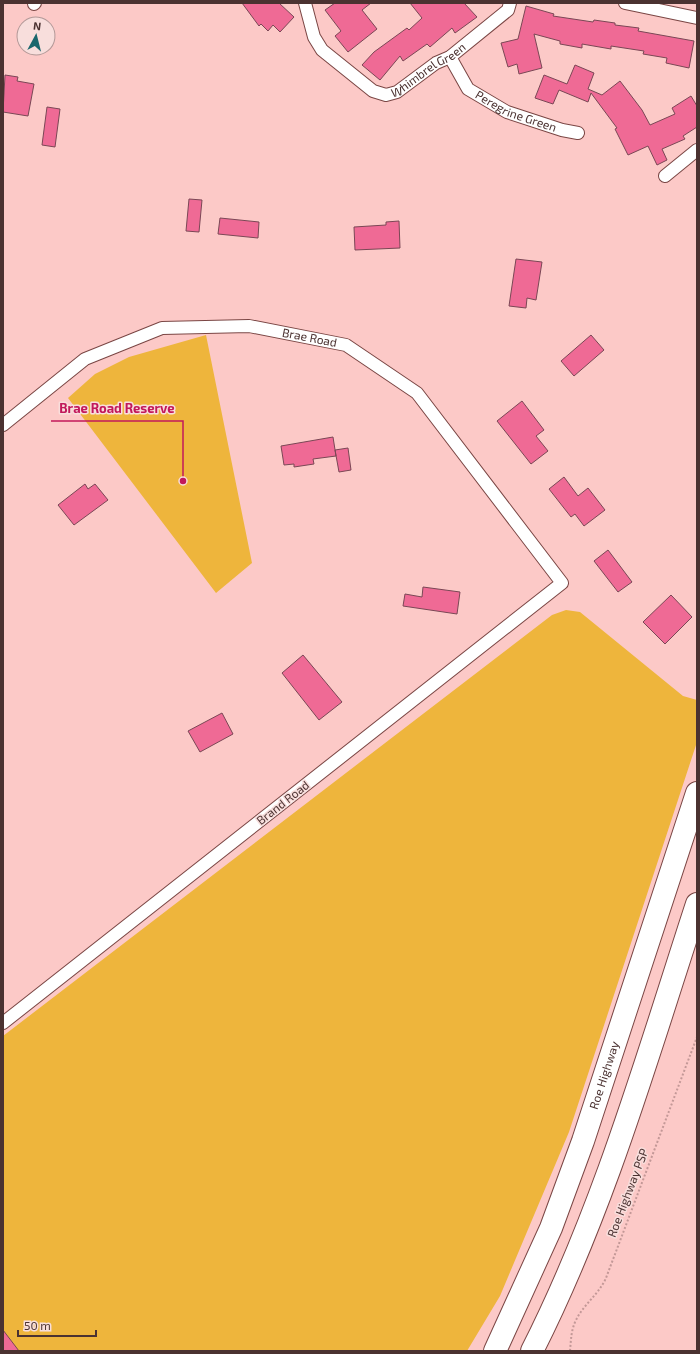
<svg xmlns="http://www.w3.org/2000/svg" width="700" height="1354" font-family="'Exo 2',sans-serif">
	<rect width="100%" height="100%" fill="#fcc9c7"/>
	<path fill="#eeb53c" d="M206 335 252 563 216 593 68 398 95 374 129 357Z
		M566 610 580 612 683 696 697 700V742L569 1132 500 1296 467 1351H3V1036L552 615Z"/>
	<path fill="#ef6a95" stroke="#7a4755" d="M242 3H279L294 17 280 32 273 25 268 31 261 24 259 26Z
		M335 3H371L362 10 377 29 348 52 335 36 341 31 325 10Z
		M410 3H464L477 17 455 33 452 28 430 47 427 44 403 61 400 56 380 80 362 65 374 52 407 28 409 30 422 18Z
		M526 6 554 14 553 16 593 22 594 20 615 23V25L639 28 638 31 694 41 689 68 666 63 667 58 643 54 644 51 611 46V49L582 44V48L560 44V41L534 34 542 68 519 74 517 64 508 67 501 43 518 39Z
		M575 65 594 73 588 89 602 95 620 81 642 110 650 125 675 114 672 108 691 96 697 106V127L683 136 685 139 662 149 667 160 657 165 648 146 628 155 615 129 617 128 591 93 588 102 559 90 553 104 535 98 544 75 567 84Z
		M5 75 18 77 17 81 34 84 28 116 3 112Z
		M47 107 60 109 55 147 42 145Z
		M189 199 202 200 199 232 186 231Z
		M220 218 259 222 258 238 218 234Z
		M399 221 400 248 355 250 354 227 386 225V222Z
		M516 259 542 262 536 300 527 298 526 308 509 306Z
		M591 335 604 350 574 376 561 361Z
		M522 401 544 430 536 436 548 451 531 464 497 421Z
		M333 437 336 456 313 459 314 464 294 467V464L284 465 281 446Z
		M348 448 351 470 339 472 335 450Z
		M564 477 578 496 588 488 605 510 584 526 575 514 571 517 549 489Z
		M85 484 88 489 95 484 108 500 74 525 58 505Z
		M608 550 632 582 618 592 594 561Z
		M423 587 460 592 457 614 403 606 405 594 422 597Z
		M671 595 692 617 665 644 643 622Z
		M303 655 342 702 319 720 282 673Z
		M222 713 233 734 200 752 188 731Z
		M3 1330 19 1351H3Z"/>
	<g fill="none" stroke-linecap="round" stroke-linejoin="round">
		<g stroke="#7a4644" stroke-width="14">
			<g id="street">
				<path id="s1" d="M305 3 314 37 322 50 373 91 386 95 397 92 436 63 450 57 508 10 510 3"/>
				<path d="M625 3 697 18"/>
				<path d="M34 4 35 3"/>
				<path id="s2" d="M450 57 468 89 507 112 562 130 578 133"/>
				<path d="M665 176 697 150"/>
				<path id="s3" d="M3 425 85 359 162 328 249 326 346 345 417 393 562 583 3 1023"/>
			</g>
		</g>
		<g stroke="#7a4644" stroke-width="24">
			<g id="highway">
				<path id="s4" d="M495 1351 551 1228 583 1141 697 793"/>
				<path d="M532 1351C604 1209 648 1054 697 904"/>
			</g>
		</g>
		<path stroke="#c39897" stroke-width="2" stroke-dasharray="2 2" stroke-linecap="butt" d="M570 1351C571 1340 571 1330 576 1320 584 1304 599 1294 606 1278L697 1037"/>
		<use href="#street" stroke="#fff" stroke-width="12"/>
		<use href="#highway" stroke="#fff" stroke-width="22"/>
	</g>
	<g text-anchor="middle" stroke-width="3" stroke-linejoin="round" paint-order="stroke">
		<g font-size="12" fill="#4b3231" stroke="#f8dedc">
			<text dy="4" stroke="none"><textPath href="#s1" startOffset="179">Whimbrel Green</textPath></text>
			<text dy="4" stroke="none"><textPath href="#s2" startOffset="90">Peregrine Green</textPath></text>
			<text dy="4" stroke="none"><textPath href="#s3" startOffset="337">Brae Road</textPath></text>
			<text transform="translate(283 803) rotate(-38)" y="4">Brand Road</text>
			<text dy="4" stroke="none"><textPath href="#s4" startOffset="297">Roe Highway</textPath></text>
			<text transform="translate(628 1193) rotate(-69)" y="4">Roe Highway PSP</text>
		</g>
	</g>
	<path fill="none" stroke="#c2185b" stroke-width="1.5" d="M183 481L183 421H51"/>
	<circle fill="#c2185b" stroke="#f8dedc" stroke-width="1.5" cx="183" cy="481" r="4"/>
	<g font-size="13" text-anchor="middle" font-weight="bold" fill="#c2185b" stroke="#f8dedc" stroke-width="3" stroke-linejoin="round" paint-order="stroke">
		<text x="117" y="413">Brae Road Reserve</text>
	</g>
	<rect width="700" height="1354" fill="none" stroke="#4b3231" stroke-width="8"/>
	<g transform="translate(36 36) rotate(7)"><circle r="19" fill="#f8dedc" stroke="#b39998"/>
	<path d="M0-3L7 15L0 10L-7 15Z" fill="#1a676d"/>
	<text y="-6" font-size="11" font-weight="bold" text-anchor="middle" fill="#4b3231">N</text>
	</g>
	<path d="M18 1330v6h78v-6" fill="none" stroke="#4b3231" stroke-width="2"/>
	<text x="24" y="1330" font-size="12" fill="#4b3231" stroke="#f8dedc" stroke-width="3" paint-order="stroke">50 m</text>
</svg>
